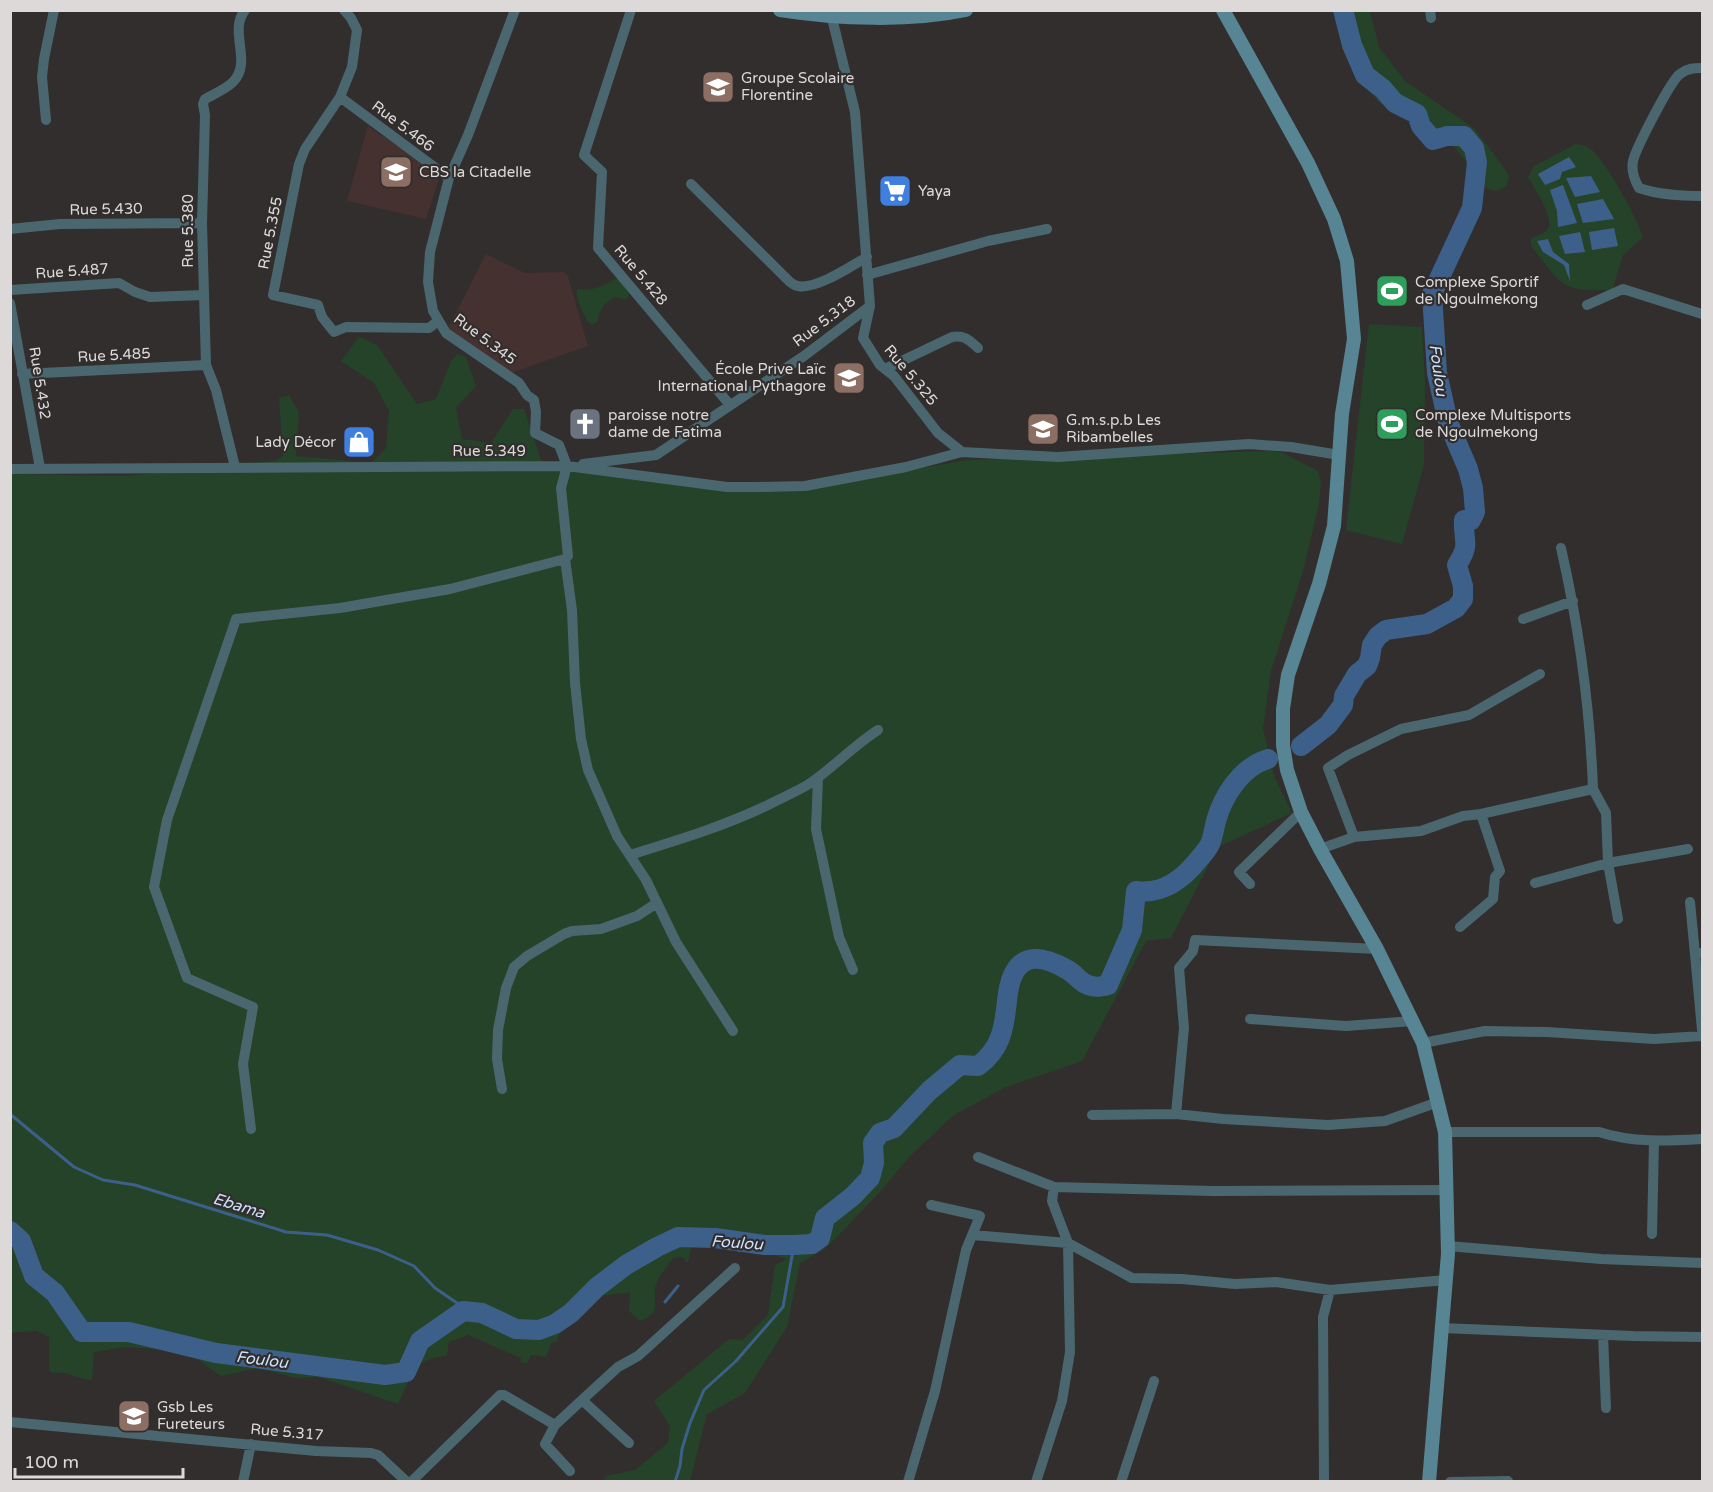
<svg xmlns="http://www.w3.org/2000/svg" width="1713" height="1492" font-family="'Varela Round',sans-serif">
	<rect width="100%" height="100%" fill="#322e2d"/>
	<path fill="#45312f" d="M368 125 376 132 435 169 439 179 426 219 347 201Z
		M486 254 525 273 564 272 568 276 588 346 508 374 444 336Z"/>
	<path fill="#254328" d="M1339 11H1370L1379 47 1405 81 1475 129 1504 168 1509 176 1507 186C1501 189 1495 192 1489 189 1477 185 1463 151 1447 140 1428 127 1406 119 1386 107 1362 92 1332 39 1339 11Z
		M1576 144C1582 145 1588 146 1593 151 1607 164 1637 218 1643 237L1623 255 1612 291C1600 289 1586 291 1574 288 1556 284 1544 260 1531 246V238C1535 236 1541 235 1545 232 1559 223 1534 188 1528 177L1534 166Z
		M620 276C626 285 633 290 626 300L615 297C603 304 600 309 597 322L592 325C585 321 575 297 577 289 593 292 606 285 620 276Z
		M1369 324 1422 327 1425 383 1424 465 1402 544 1346 530Z
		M359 337 377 345 417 404 436 399 451 361 457 354 466 357 476 386 456 408 462 439 491 443 513 409H524L541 460 548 468 559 470 812 488 966 460 1271 451 1283 453 1318 471 1321 483 1319 503 1304 568 1271 671 1263 728 1274 776 1292 813 1218 847 1171 938 1146 941 1082 1061 1006 1087 954 1115 910 1156 880 1192 825 1249 800 1263 787 1327 745 1393 707 1414 690 1481H603L606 1476 635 1470 668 1443 670 1426 654 1401 729 1339 743 1340 768 1315 775 1265 787 1259 751 1249 739 1253 726 1244H692L688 1263 682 1257 673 1258C668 1266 661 1273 657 1282 649 1298 666 1311 640 1321L629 1311 630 1292C619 1294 597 1295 587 1300 575 1306 559 1330 557 1342H552L546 1357 531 1355 527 1363H521V1358L468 1335 449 1342 447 1356C410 1359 413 1375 398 1404L319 1377 297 1378 257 1368 221 1376 186 1351 125 1347 94 1352 92 1380C74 1379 70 1370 52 1373L49 1369V1337L37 1331 10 1333V474L123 476 275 461 283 456 279 398 289 395 299 413 296 456 371 463 386 448 389 411 374 383 341 361Z"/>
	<path fill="#3d608b" d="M1569 157 1576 167 1562 172 1560 179 1545 185 1538 174Z
		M1591 176 1600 192 1575 197 1566 178Z
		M1563 185 1577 223 1558 227 1557 211 1550 190Z
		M1603 199 1614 219 1583 223 1577 204Z
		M1614 228 1618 246 1592 250 1589 232Z
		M1580 232 1585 252 1565 254 1559 236Z
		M1548 239 1553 252 1569 264 1570 281 1564 265 1543 252 1537 241Z"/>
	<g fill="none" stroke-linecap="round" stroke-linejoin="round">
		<path stroke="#3d608b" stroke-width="3" d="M10 1114 74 1167 103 1180 135 1185 286 1232 327 1235 378 1250 414 1266 435 1288 460 1305 463 1311
			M665 1302 678 1286
			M675 1482 680 1466 682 1449 690 1423 704 1390 736 1361 783 1307 794 1245"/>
		<path stroke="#3d608b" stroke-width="20" d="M1301 746 1328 725 1343 705 1344 696 1357 674 1367 666 1370 658 1372 645 1378 636 1386 630 1427 624 1456 608 1463 599V586L1457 565C1471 543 1463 543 1464 520H1471L1475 512 1473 488 1468 469 1448 422 1437 373 1432 294 1472 208 1477 162 1474 148 1464 136H1447L1433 140 1421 126 1417 114 1395 103 1383 89 1365 75 1352 45 1343 10
			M10 1231 21 1241 34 1276 55 1293 82 1332H129L216 1353 385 1375 406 1372 420 1341 463 1311 482 1313 516 1329 539 1330 555 1324 571 1313 597 1287 626 1265 657 1247 678 1237 715 1238 765 1245H794L812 1244 820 1238 825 1218 853 1196 870 1178 874 1163 873 1143 880 1133 894 1128 929 1091 960 1065 978 1066C1001 1049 1004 1029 1007 1001 1011 959 1030 948 1068 970 1075 974 1079 981 1086 984 1094 988 1100 987 1108 985L1132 930 1136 891C1163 895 1183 879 1199 859 1203 854 1208 849 1210 844 1213 837 1214 829 1216 821 1223 796 1241 767 1268 759"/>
		<path stroke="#4a676f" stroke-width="10" d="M344 10 351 18 357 30 352 67 340 97 305 149 299 164 273 295 318 305 322 317 334 332 346 327 429 328 438 321
			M515 10 468 135 449 178 430 252 428 282 433 311 446 333 519 383 527 395 534 400 536 412 535 433 559 445 567 466
			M631 10 584 155 602 172 598 248 730 405
			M830 10 855 112 870 306 863 338 880 365 894 376 938 433 962 452
			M1430 10 1431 18
			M1702 68C1694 68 1688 68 1680 74 1671 80 1636 148 1633 161 1631 171 1634 179 1639 188 1660 195 1680 196 1702 196
			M340 97 449 178
			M46 120 42 77 44 59 54 10
			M691 184 790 282C792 283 795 286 798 286 816 290 851 266 867 257
			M10 229 60 224 202 223
			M867 275 988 241 1047 229
			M10 290 119 283 135 292 150 297 204 295
			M10 303 40 468
			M1587 305 1623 289 1702 314
			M885 369 952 337C965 335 969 340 978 348
			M22 374 206 365
			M583 464 656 455 804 356 870 306
			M567 466 561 488 568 556 565 559 572 610 575 683 581 739 588 770 617 836 646 880 676 942 733 1031
			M235 467 216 390 206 365 202 223 205 115 203 104 205 99C214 94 226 89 233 82 253 62 228 31 245 10
			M10 469 567 466 727 487H756L805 486 906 467 962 452 1058 457 1249 444 1291 447 1339 455
			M1523 619 1573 601
			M818 778 816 829 839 937 853 970
			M1593 789 1606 813 1608 863 1618 919
			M1481 814 1593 789C1590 708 1579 627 1561 548
			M1354 837 1328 768 1348 755 1401 729 1469 715 1540 674
			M1320 849 1354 837 1421 831 1463 816 1481 814 1500 871 1495 877 1493 899 1460 927
			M630 855C678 840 722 827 768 805 781 798 796 792 809 784 833 768 853 746 878 730
			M1535 883 1608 863 1688 849
			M1250 884 1239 872 1301 812
			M1690 902 1695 954
			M1702 953 1695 954 1702 1030
			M1250 1019 1346 1026 1413 1021
			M1423 1043 1485 1031 1547 1032 1654 1039 1702 1036
			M502 1089 497 1059 498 1030 506 988 514 967 527 956 564 934 572 931 601 929 637 916 657 903
			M1176 1114 1184 1028 1179 968 1193 951 1195 940 1377 949
			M1092 1115 1176 1114 1223 1119 1328 1125 1385 1121 1438 1102
			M251 1129 243 1064 253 1007 187 978 154 887 167 820 236 619 340 608 450 589 565 559
			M1445 1132H1599C1633 1143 1667 1141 1702 1139
			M978 1157 1054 1187 1213 1191 1447 1190
			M1652 1234 1654 1141
			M972 1235 1068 1243 1132 1278 1182 1279 1235 1284 1276 1282 1330 1290 1446 1280
			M1448 1246 1601 1259 1702 1263
			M1442 1328 1633 1336 1702 1337
			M1603 1335 1606 1408
			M582 1400 629 1443
			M10 1422 316 1451 371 1453 378 1455 407 1482
			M570 1471 545 1444 555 1425 582 1400 618 1367 638 1356 735 1268
			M243 1482 251 1444
			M411 1482 500 1395H504L555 1425
			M908 1482 935 1391 966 1250 980 1216 931 1205
			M1036 1482 1062 1401 1070 1352 1068 1243 1052 1201 1054 1187
			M1121 1482 1154 1381
			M1324 1482 1323 1317 1330 1290
			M1450 1482 1508 1481"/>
		<path stroke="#578593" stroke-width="14" d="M780 10C838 19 909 22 966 10
			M1223 10 1308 163 1334 219 1347 261 1354 339 1342 414 1334 526 1319 584 1288 675 1283 709V745L1287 770 1301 812 1320 849 1377 949 1423 1043 1445 1132 1448 1254 1429 1482"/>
	</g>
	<defs>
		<g id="school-square" transform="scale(1.725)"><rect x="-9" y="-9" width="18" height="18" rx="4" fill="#8d6e63" stroke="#322e2d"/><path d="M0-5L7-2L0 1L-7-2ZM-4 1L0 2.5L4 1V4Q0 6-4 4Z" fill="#fff"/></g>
		<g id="supermarket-square" transform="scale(1.725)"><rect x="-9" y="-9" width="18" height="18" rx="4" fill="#3f7fe0" stroke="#322e2d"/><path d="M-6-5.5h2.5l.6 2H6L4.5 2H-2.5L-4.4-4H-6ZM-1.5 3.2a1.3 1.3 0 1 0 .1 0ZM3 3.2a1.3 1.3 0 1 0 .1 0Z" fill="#fff"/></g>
		<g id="stadium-square" transform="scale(1.725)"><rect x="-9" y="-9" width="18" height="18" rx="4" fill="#2e9e5b" stroke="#322e2d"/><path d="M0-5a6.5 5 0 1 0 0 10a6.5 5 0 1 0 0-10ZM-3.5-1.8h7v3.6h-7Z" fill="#fff"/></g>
		<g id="church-square" transform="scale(1.725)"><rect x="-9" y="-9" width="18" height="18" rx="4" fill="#6b7280" stroke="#322e2d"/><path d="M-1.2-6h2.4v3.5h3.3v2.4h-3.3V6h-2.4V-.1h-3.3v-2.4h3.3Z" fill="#fff"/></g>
		<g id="shop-square" transform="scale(1.725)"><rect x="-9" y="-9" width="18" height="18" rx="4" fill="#3f7fe0" stroke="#322e2d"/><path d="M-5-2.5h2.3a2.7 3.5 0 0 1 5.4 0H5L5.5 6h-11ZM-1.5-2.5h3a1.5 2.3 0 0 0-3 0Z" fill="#fff"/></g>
	</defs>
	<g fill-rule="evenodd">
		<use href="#school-square" x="718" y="87"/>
		<use href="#school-square" x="396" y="172"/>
		<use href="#supermarket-square" x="895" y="191"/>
		<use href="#stadium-square" x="1392" y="291"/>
		<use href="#school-square" x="849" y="378"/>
		<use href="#church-square" x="585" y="424"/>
		<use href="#stadium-square" x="1392" y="424"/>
		<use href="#school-square" x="1043" y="429"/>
		<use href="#shop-square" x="359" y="442"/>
		<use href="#school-square" x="134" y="1416"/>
	</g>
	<g text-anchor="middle" stroke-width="4.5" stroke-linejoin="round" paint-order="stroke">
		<g font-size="15" fill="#dcd9d8" stroke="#322e2d" text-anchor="start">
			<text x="741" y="83">Groupe Scolaire<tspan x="741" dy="17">Florentine</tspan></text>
			<text x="419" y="177">CBS la Citadelle</text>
			<text x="918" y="196">Yaya</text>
			<text x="1415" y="287">Complexe Sportif<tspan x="1415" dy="17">de Ngoulmekong</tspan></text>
			<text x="826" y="374" text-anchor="end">École Prive Laïc<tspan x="826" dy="17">International Pythagore</tspan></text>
			<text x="608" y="420">paroisse notre<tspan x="608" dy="17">dame de Fatima</tspan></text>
			<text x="1415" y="420">Complexe Multisports<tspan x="1415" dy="17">de Ngoulmekong</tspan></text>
			<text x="1066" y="425">G.m.s.p.b Les<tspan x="1066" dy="17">Ribambelles</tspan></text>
			<text x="336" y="447" text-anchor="end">Lady Décor</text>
			<text x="157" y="1412">Gsb Les<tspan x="157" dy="17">Fureteurs</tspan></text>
		</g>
		<g font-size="15" fill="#dcd9d8" stroke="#322e2d">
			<text transform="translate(403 126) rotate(37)" y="5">Rue 5.466</text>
			<text transform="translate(106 209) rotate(-1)" y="5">Rue 5.430</text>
			<text transform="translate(188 231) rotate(-90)" y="5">Rue 5.380</text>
			<text transform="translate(270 233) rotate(-79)" y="5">Rue 5.355</text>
			<text transform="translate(72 271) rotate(-4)" y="5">Rue 5.487</text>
			<text transform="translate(641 275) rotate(50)" y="5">Rue 5.428</text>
			<text transform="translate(824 321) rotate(-37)" y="5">Rue 5.318</text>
			<text transform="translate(485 339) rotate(37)" y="5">Rue 5.345</text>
			<text transform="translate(114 355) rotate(-3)" y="5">Rue 5.485</text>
			<text transform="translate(911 375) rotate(50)" y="5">Rue 5.325</text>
			<text transform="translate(40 383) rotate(81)" y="5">Rue 5.432</text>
			<text x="489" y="456">Rue 5.349</text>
			<text transform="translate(287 1432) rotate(5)" y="5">Rue 5.317</text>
		</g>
		<g font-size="16" font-style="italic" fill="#cce2fd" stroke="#322e2d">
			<text transform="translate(1439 370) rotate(82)" y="6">Foulou</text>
			<text transform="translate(239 1205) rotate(17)" y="6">Ebama</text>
			<text transform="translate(737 1242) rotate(4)" y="6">Foulou</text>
			<text transform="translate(262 1359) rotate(7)" y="6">Foulou</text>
		</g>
	</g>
	<rect width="1713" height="1492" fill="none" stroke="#dcd9d8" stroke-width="24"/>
	<path d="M15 1468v9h168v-9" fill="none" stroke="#dcd9d8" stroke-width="3"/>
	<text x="24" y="1468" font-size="18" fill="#dcd9d8" stroke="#322e2d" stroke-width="4.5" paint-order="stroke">100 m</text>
</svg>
